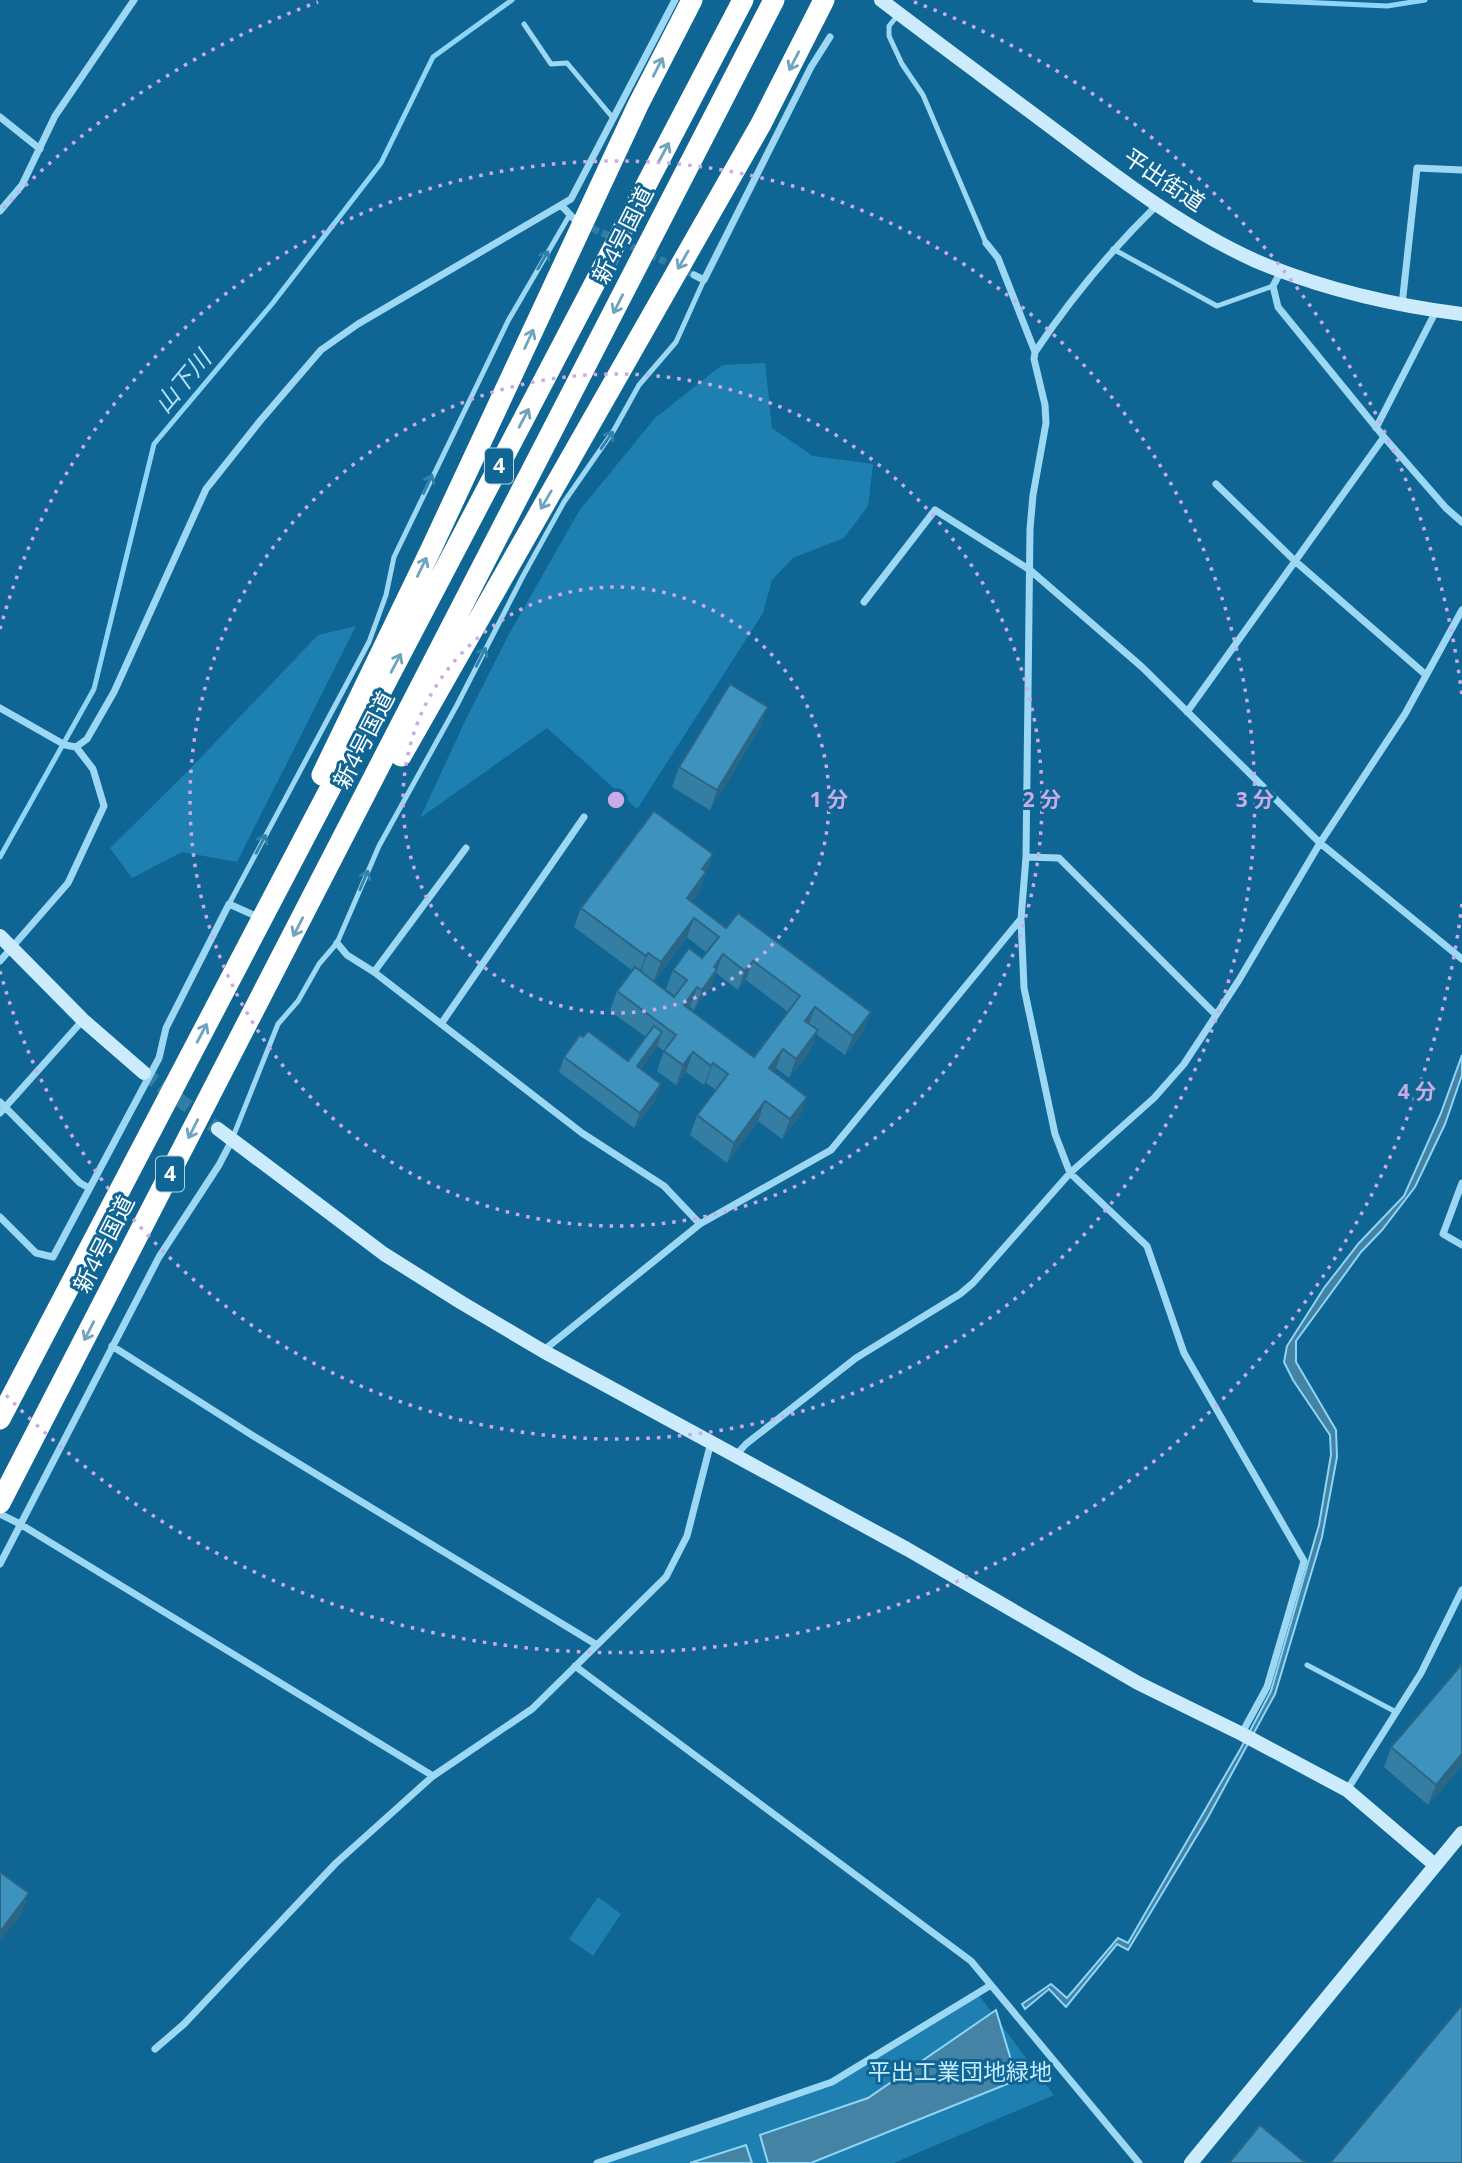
<svg xmlns="http://www.w3.org/2000/svg" width="1462" height="2163" font-family="'Open Sans','Noto Sans JP',sans-serif">
	<rect width="100%" height="100%" fill="#0f6594"/>
	<path fill="#1e7fb1" d="M765 363 772 428 813 456 873 464 868 506 844 538 793 558 772 580 763 613 637 809 547 728 420 818 466 719 509 634 579 511 655 418 722 365Z
		M356 626 237 862 182 852 132 878 110 848 185 774 318 635Z
		M598 1897 621 1914 593 1956 569 1939Z
		M978 1994 1054 2095 894 2163H597L832 2082Z"/>
	<path fill="#4483a3" stroke="#8ed5f8" stroke-width="2" d="M1462 1055V1075L1445 1124 1415 1187 1382 1230 1361 1252 1296 1341V1362L1336 1430 1337 1457 1322 1537 1275 1694 1207 1819 1128 1950 1117 1944 1066 2007 1049 1989 1025 2009 1022 2004 1051 1984 1067 1998 1118 1938 1128 1943 1241 1748 1271 1691 1319 1525 1331 1455 1330 1435 1293 1380 1284 1362 1287 1346 1324 1288 1359 1243 1404 1196 1441 1113Z
		M996 2010 1017 2080 811 2163H768L760 2135 868 2098Z
		M746 2145 752 2163H690Z"/>
	<g fill="none" stroke-linecap="round" stroke-linejoin="round">
		<path stroke="#8ed5f8" stroke-width="5" d="M1255 0 1387 6 1425 0
			M0 857 94 689 154 444 272 304 381 163 433 57 512 0"/>
		<path stroke="#337ca4" stroke-width="7" stroke-dasharray="7 3.5" stroke-linecap="butt" d="M583 224 694 275"/>
		<path stroke="#337ca4" stroke-width="14" stroke-dasharray="14 7" stroke-linecap="butt" d="M144 1073 218 1129"/>
		<path stroke="#9cd7f4" stroke-width="5" d="M898 15 889 26V36L902 64 923 95 986 243
			M524 24 551 64 567 63 613 118
			M1113 249 1217 306 1273 286
			M229 904 369 642 386 595 394 557 508 321 569 216
			M233 1137 278 1024 298 1001 319 964 337 943 379 846 457 705 523 576 564 502 614 430 639 385 676 342 704 280
			M1307 1665 1396 1712"/>
		<path stroke="#9cd7f4" stroke-width="7" d="M0 117 40 149
			M561 205 575 220
			M0 211 22 185 55 116 134 0
			M986 243 998 258 1035 352 1034 359 1045 405 1046 423 1033 495 1030 529 1026 857 1021 919 1024 988 1055 1134 1070 1173 1147 1246 1184 1353 1304 1561 1267 1687 1242 1733
			M1281 271 1273 286 1278 307 1384 437 1446 508 1462 522
			M694 275 704 280 811 67 830 37
			M1402 305 1417 168 1462 170
			M1035 352C1071 298 1110 251 1157 205
			M1376 428 1436 311
			M1216 484 1295 561 1426 675
			M864 602 935 510 1030 570 1142 667 1320 843 1462 959
			M0 708 65 745 76 747 87 739 114 692 206 489 260 421 321 350 358 324 571 199 675 0
			M1187 712 1384 437
			M1026 857 1059 858 1216 1015
			M337 943 347 955 374 972 582 1133 664 1186 700 1224
			M0 961 68 883 104 806 93 769 76 747
			M374 972 466 848
			M441 1024 584 817
			M0 1102 80 1183 89 1188
			M0 1113 83 1020
			M1462 1183 1443 1234 1462 1245
			M0 1217 36 1253 53 1257 159 1058 166 1028 229 904 258 917
			M112 1346 255 1437 597 1645
			M544 1350 700 1224 831 1150 1020 920
			M736 1455 746 1444 856 1358 960 1294 973 1283 1070 1173 1154 1098 1184 1064 1239 980 1320 843 1405 714 1462 610
			M0 1514 20 1524 433 1776 532 1709 666 1577 687 1536 711 1442
			M0 1564 159 1257 219 1165 232 1140
			M575 1666 971 1961 1139 2163
			M1347 1790 1421 1673 1462 1590
			M155 2049 184 2024 336 1863 433 1776
			M597 2163 832 2082 991 1985"/>
		<path stroke="#ccecfd" stroke-width="14" d="M881 0C940 45 1000 89 1060 134 1122 181 1185 229 1256 261 1322 289 1391 305 1462 314
			M0 936 83 1020 144 1073
			M218 1129 384 1254 462 1303 543 1351 907 1549 1138 1683 1242 1734 1347 1790 1435 1865
			M1191 2163 1462 1833"/>
		<path stroke="#fff" stroke-width="21" d="M401 756 761 124 824 0
			M322 775 432 547 638 105 692 0
			M0 1419 743 0
			M0 1503 774 0"/>
	</g>
	<path fill="#347ea3" fill-rule="evenodd" d="M761 726 710 810 672 787 679 767Z
		M713 854 699 892 691 902 864 1031 845 1055 816 1034 811 1050 789 1078 776 1068 773 1072 807 1097 800 1116 782 1139 758 1121 727 1163 690 1135 697 1115 716 1090 706 1083 704 1085 686 1072 676 1085 657 1071 664 1051 657 1046 641 1069 661 1084 656 1099 634 1128 559 1072 564 1057 628 1061 646 1037 610 1011 617 991 633 971 574 927 581 908ZM687 937 707 953 702 958 673 970 666 989 675 996 674 997 654 981ZM716 973 738 990 746 980 788 1012 754 1057 689 1008 690 1007 694 1010 710 989Z
		M1462 1664V1766L1428 1805 1384 1767 1391 1747Z"/>
	<path fill="#2b6685" d="M768 707 761 726 710 810 717 790Z
		M713 854 699 892 680 918 687 898 702 869Z
		M694 918 687 937 653 982 661 962Z
		M648 953 641 972 638 975 646 956Z
		M723 954 710 989 694 1010 702 990 714 967Z
		M753 961 746 980 738 990 745 971Z
		M697 987 690 1007 677 1024 684 1005Z
		M815 1007 808 1027 805 1021Z
		M871 1012 864 1031 845 1055 853 1036Z
		M818 1030 811 1050 789 1078 796 1059Z
		M662 1032 657 1047 632 1081 637 1066Z
		M783 1049 776 1068 761 1088 769 1068Z
		M693 1052 686 1072 676 1085 683 1065Z
		M713 1063 706 1083 704 1085 711 1066Z
		M661 1084 656 1099 634 1128 640 1113Z
		M807 1097 800 1116 782 1139 790 1119Z
		M765 1101 758 1121 727 1163 734 1143Z
		M1462 1754V1766L1428 1805 1436 1785Z
		M29 1893 22 1913 0 1942V1932Z"/>
	<path fill="#3d92be" stroke="#2b6685" stroke-width="2" fill-rule="evenodd" d="M730 684 768 707 717 790 679 767Z
		M654 811 713 854 702 869 706 872 687 898 726 928 738 913 871 1012 853 1036 815 1007 805 1021 818 1030 796 1059 783 1049 769 1068 807 1097 790 1119 765 1101 734 1143 697 1115 728 1074 713 1063 711 1066 693 1052 683 1065 664 1051 676 1035 617 991 635 967 674 997 687 980 673 970 689 948 702 958 719 937 694 918 661 962 648 953 646 956 581 908ZM723 954 745 971 753 961 800 996 754 1057 684 1005 697 987 702 990 717 969 714 967Z
		M654 1026 662 1032 637 1066 661 1084 640 1113 564 1057 580 1035 583 1037 588 1031 628 1061Z
		M1462 1664V1754L1436 1785 1391 1747Z
		M0 1872 29 1893 0 1932Z
		M1462 2005V2163H1330Z
		M1260 2125 1306 2163H1229Z"/>
	<defs><path id="oneway-shaft" d="M-6 0H5M1.5-3L5.5 0L1.5 3" fill="none" stroke-width="1.6" stroke-linecap="round" stroke-linejoin="round" transform="scale(1.75)"/></defs>
	<g stroke="#6fa3bf">
		<use href="#oneway-shaft" transform="translate(794 61) rotate(117)"/>
		<use href="#oneway-shaft" transform="translate(658 67) rotate(-63)"/>
		<use href="#oneway-shaft" transform="translate(664 152) rotate(-62)"/>
		<use href="#oneway-shaft" transform="translate(683 260) rotate(120)"/>
		<use href="#oneway-shaft" transform="translate(618 304) rotate(117)"/>
		<use href="#oneway-shaft" transform="translate(529 339) rotate(-65)"/>
		<use href="#oneway-shaft" transform="translate(524 418) rotate(-62)"/>
		<use href="#oneway-shaft" transform="translate(546 500) rotate(120)"/>
		<use href="#oneway-shaft" transform="translate(422 567) rotate(-64)"/>
		<use href="#oneway-shaft" transform="translate(396 663) rotate(-62)"/>
		<use href="#oneway-shaft" transform="translate(298 927) rotate(117)"/>
		<use href="#oneway-shaft" transform="translate(202 1033) rotate(-62)"/>
		<use href="#oneway-shaft" transform="translate(193 1129) rotate(117)"/>
		<use href="#oneway-shaft" transform="translate(89 1331) rotate(117)"/>
	</g>
	<g stroke="#3282ac">
		<use href="#oneway-shaft" transform="translate(543 260) rotate(-60)"/>
		<use href="#oneway-shaft" transform="translate(607 440) rotate(-55)"/>
		<use href="#oneway-shaft" transform="translate(428 484) rotate(-65)"/>
		<use href="#oneway-shaft" transform="translate(481 657) rotate(-63)"/>
		<use href="#oneway-shaft" transform="translate(261 844) rotate(-62)"/>
		<use href="#oneway-shaft" transform="translate(364 880) rotate(-67)"/>
	</g>
	<g fill="none" stroke="#caabe5" stroke-width="3.5" stroke-dasharray="3.5 7">
		<circle cx="616" cy="800" r="213"/>
		<circle cx="616" cy="800" r="426"/>
		<path d="M0 629A639 639 0 1 1 0 971"/>
		<path d="M1462 904A852 852 0 0 1 3 1392M3 208A852 852 0 0 1 318 2M914 2A852 852 0 0 1 1462 696"/>
	</g>
	<g text-anchor="middle" stroke-width="6" stroke-linejoin="round" paint-order="stroke">
		<g fill="#0f6594" stroke="#b7d1df" stroke-width="2">
			<rect x="485" y="448.5" width="28" height="35" rx="5"/>
			<rect x="156" y="1156.5" width="28" height="35" rx="5"/>
		</g>
		<g font-size="21" font-weight="bold" fill="#fff">
			<text x="499" y="473">4</text>
			<text x="170" y="1181">4</text>
		</g>
		<g font-size="23" fill="#fff" stroke="#0f6594">
			<text transform="translate(1164 180) rotate(34)" y="8">平出街道</text>
			<text transform="translate(623 235) rotate(-63)" y="8">新4号国道</text>
			<text transform="translate(364 740) rotate(-63)" y="8">新4号国道</text>
			<text transform="translate(104 1244) rotate(-63)" y="8">新4号国道</text>
		</g>
		<g font-size="23" fill="#c4ebfe" stroke="#0f6594">
			<text x="960" y="2080">平出工業団地緑地</text>
		</g>
		<g font-size="24" font-style="italic" fill="#ace2fb" stroke="#0f6594">
			<text transform="translate(183 382) rotate(-50)" y="8">山下川</text>
		</g>
	</g>
	<circle cx="616" cy="800" r="10" fill="#caabe5" stroke="#0f6594" stroke-width="3.5"/>
	<g font-size="21" text-anchor="middle" font-weight="bold" fill="#caabe5" stroke="#0f6594" stroke-width="6" stroke-linejoin="round" paint-order="stroke">
		<text x="829" y="807">1 分</text>
		<text x="1042" y="807">2 分</text>
		<text x="1255" y="807">3 分</text>
		<text x="1417" y="1099">4 分</text>
	</g>
</svg>
